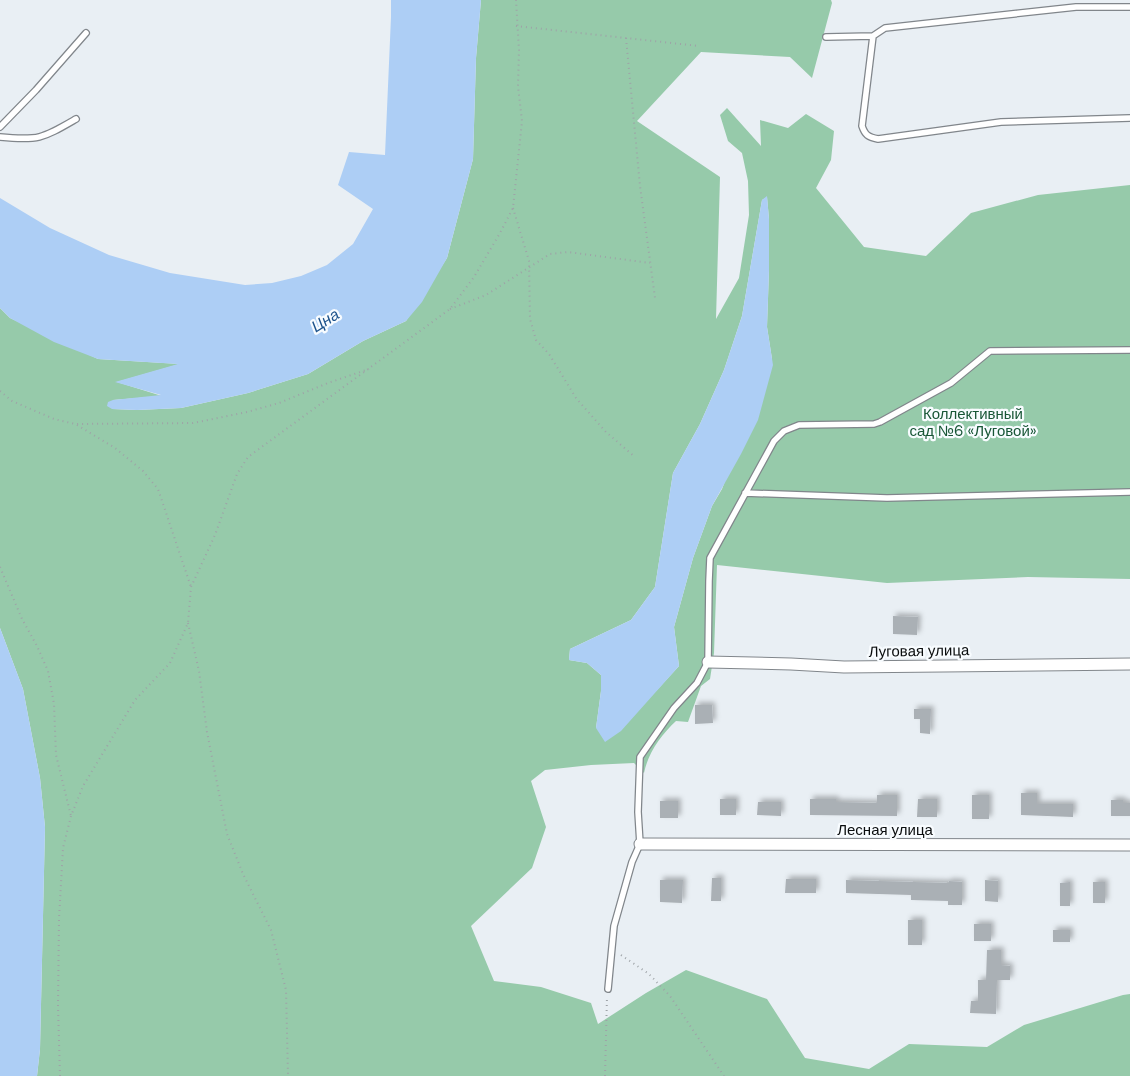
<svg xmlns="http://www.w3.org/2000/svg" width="1130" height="1076" font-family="'DM Sans',sans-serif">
	<defs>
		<filter id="shadow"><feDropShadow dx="3" dy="-3" stdDeviation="2.5" flood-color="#0004"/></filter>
	</defs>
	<rect width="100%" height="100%" fill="#e9eff4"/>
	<path fill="#96caaa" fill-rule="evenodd" d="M481 0H831L832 3 812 78 790 57 701 52 637 121 720 177 716 319 739 278 749 215 748 181 742 153 728 141 720 115 727 108 761 146 760 120 788 128 806 114 834 131 831 160 816 188 864 247 926 256 971 213 1038 195 1130 185V579L1028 577 887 583 717 565 714 653 710 679 701 686 688 722 676 721C661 735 648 753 644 773L634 763 591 765 545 770 531 781 546 827 532 868 471 926 494 981 541 987 591 1003 598 1024 646 993 686 970 767 999 805 1058 869 1069 909 1044 987 1047 1024 1025 1123 995 1130 994V1076H37L40 1049 45 827 40 778 23 689 0 628V308L10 318 98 359 180 364 117 382 162 396 113 400 112 409 137 410 181 408 248 393 308 374 363 341 406 321 447 258 473 159 476 58ZM767 197 769 219V270L767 327 772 359 722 489 712 506 693 558 674 627 679 666 657 690 596 728 601 691V675L587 663 569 660 570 649 631 620 655 587 673 473 700 424 724 370 742 316 762 200Z"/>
	<path fill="#adcef5" d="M391 0H481L476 58 473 159 447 258 422 302 406 321 363 341 308 374 248 393 181 408 137 410 112 409 107 406 108 402 113 400 161 395 115 382 178 364 98 359 54 342 10 318 0 308V198L50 228 109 255 170 273 245 285 272 283 301 276 327 265 353 244 373 209 338 185 349 152 385 155 391 17Z
		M767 196 769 219V270L767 327 773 365 758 420 741 454 712 506 693 558 674 627 679 666 621 731 605 742 596 728 601 691V675L587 663 569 660 570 649 631 620 655 587 673 473 700 424 724 370 742 316 762 200Z
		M0 628 23 689 40 778 45 827 40 1049 37 1076H0Z"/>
	<path fill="#aab0b5" filter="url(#shadow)" d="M893 616 918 617 917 635 893 634Z
		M695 705H712L713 723 695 724Z
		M914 709H931L930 734 920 733V719H914Z
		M1021 793H1037V804H1073V817L1021 815Z
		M877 795H897V816L810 815V799H836V802L877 803Z
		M972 795H989V819H972Z
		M720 799H736V815H720Z
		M918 799H937V817H917Z
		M1111 800H1123V803H1130V816H1111Z
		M660 801H678V818H660Z
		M758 802H781V816L757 815Z
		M712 878H721V901H711Z
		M786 879H816V893H785Z
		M660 880H683L682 903 660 902Z
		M846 880 948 883 949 881 962 882V905H948V901L911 900V895L846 893Z
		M985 880 998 881V902L985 901Z
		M1070 882V906H1060V883Z
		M1093 882H1105V903H1093Z
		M908 920H922V945H908Z
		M974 924H991V941H974Z
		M1053 930H1070V942H1053Z
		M987 950H1001V965L1010 966V980H997L996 1014 970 1013 971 1001H978V980H986Z"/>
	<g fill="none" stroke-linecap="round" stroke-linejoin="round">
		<g stroke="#81868b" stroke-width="8">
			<path id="lane" d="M1130 7H1076L885 28 873 36 862 126C865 135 868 137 878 139L1001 122 1130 118
				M826 37 873 36
				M0 127 36 90 86 33
				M0 137C39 141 43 138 76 119
				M745 493 887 498 1130 492
				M608 989 614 926 632 862 640 844 638 812 640 757 674 708 697 683 708 662 709 581 710 558 774 441 784 431 799 425 874 424 880 422 951 383 990 351 1130 350"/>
		</g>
		<g stroke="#81868b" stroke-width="13">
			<path id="street" d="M708 662 791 664 844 667 1130 664
				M640 844 1130 845"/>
		</g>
		<path stroke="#9ea3a7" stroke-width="2" stroke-dasharray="1 4" stroke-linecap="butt" d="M516 26 699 46
			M626 38 640 186 655 298
			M513 208 529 261 530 319 536 340 549 354 576 398 606 432 635 457
			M450 309 486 295 550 254 568 252 650 263
			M0 391 12 401 54 419 75 424 193 423 247 412 279 403 328 383 369 369
			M77 425 115 448 143 471 158 489 191 587
			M0 567 22 619 37 646 48 671 54 704 56 755 71 816
			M188 623 199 671 207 732 227 834 243 874 271 930 286 990 288 1076
			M621 955 649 974 670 996 724 1076
			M60 1076 58 1006 59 919 63 848 71 816 83 786 135 700 170 663 188 623 191 587 215 535 237 474 248 457 450 309 474 277 500 233 513 208 522 121 518 86 519 50 516 0
			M605 1076 607 996"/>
		<use href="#lane" stroke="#fff" stroke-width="5.5"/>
		<use href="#street" stroke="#fff" stroke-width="11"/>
	</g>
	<g text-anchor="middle" stroke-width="4.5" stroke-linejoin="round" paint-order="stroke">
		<g font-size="15" fill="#185636" stroke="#f8fcff">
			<text x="973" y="419">Коллективный<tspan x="973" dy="17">сад №6 «Луговой»</tspan></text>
		</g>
		<g font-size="15" fill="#0a0d0e" stroke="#f8fcff">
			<text transform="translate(919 651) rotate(-1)" y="5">Луговая улица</text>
			<text x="885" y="835">Лесная улица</text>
		</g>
		<g font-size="16" font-style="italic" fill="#1c528b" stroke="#f8fcff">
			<text transform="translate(325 320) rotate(-32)" y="6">Цна</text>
		</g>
	</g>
</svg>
